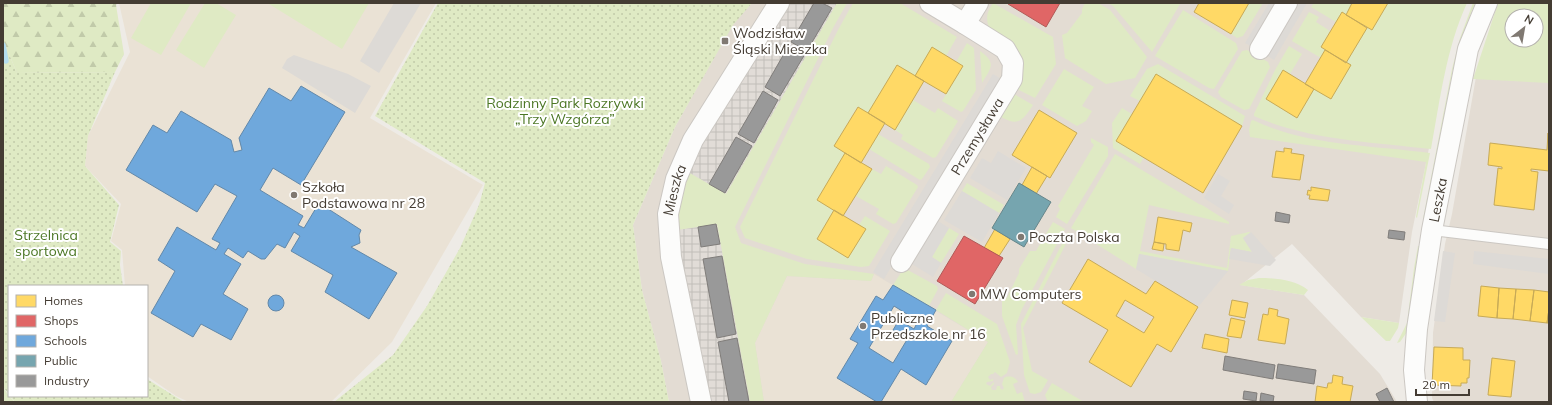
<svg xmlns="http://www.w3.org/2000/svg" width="1552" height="405" font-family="Mulish,sans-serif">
	<defs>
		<pattern id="industrial-grid" width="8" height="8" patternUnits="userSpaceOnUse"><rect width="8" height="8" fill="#e1dcd7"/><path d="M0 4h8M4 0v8" fill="none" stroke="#c2beb9"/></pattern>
		<pattern id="forest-firs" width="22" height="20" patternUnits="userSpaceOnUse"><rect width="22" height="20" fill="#dfeac4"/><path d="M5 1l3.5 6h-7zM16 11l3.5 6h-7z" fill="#c1caa9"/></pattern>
		<pattern id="park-dots" width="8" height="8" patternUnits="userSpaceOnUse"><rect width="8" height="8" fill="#dfeac4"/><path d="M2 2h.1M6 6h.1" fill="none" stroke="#c1caa9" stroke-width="1.8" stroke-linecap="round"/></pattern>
	</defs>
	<rect width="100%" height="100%" fill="#eeebe6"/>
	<path fill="#e3dcd3" d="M752 3H1465L1449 35 1432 133 1412 232 1399 323 1361 317 1292 244 1241 285 1304 295 1380 374 1397 402H669L661 361 642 290 633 225 675 127 733 24Z
		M1476 77 1549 81V402H1434L1432 398 1433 333 1445 244 1452 214Z"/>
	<path fill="url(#industrial-grid)" d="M788 3H837L726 194 688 172 701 145Z
		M717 224 750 402H710L679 258 677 230Z"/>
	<path fill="#eae2d5" d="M119 3H436L370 118 483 185 392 342 331 402H189L176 396 147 376V286H125L122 250 111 241 121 204 85 166 88 136 130 52Z
		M874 274 988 342 951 402H764L755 343 787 276 871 281Z"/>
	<path fill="#dfeac4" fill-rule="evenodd" d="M151 3H191L161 55 131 38Z
		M205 3H216L236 15 204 68 176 50Z
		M269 3H369L342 49 269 4Z
		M837 3H847L833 28 735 227 741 243 805 264 874 274 871 281 787 276 755 343 764 402H750L717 224 677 230C678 210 682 192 688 172L726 194Z
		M853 3H900L957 37 946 56 932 48 915 76 897 65 868 113 857 107 834 146 845 153 817 200 834 210 817 239 848 258 865 229 859 225 865 216 890 231 869 266 861 267 807 259 745 238 740 227 838 30Z
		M993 3 1053 37 1056 64 1035 98 1017 89 991 33C986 20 985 15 993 3Z
		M1085 3H1098L1110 10 1147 57 1135 78 1106 84 1065 58 1062 35 1067 33 1082 13V9Z
		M1108 3H1179L1180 4 1152 52 1113 6Z
		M1249 3H1263L1243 36 1237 38 1231 34Z
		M1314 3H1352L1346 15 1342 12 1336 22 1311 7Z
		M1388 3H1467C1446 49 1440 100 1431 149 1373 142 1308 140 1254 116V114L1275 70 1289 46 1302 54 1290 74 1283 70 1266 99 1297 118 1314 89 1346 63 1367 28 1372 30Z
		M1473 3H1475L1461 39 1453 69 1425 219H1423L1452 69 1460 38Z
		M1498 3H1549V83L1473 79ZM1512 16H1536V40H1512Z
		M1183 10 1236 43 1238 49 1214 89 1209 88 1155 56Z
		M1309 12 1319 17 1316 22 1330 31 1321 47 1325 50 1321 58 1292 41Z
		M967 43 974 48 976 90 963 111 961 112 942 101 963 66 956 62Z
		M1247 50 1268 62 1270 67 1249 109 1244 110 1221 97 1218 92 1242 51Z
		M980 51C997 63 991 68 982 83Z
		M1158 64 1245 116 1242 126 1156 75 1140 101 1130 96 1147 69Z
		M1064 69 1094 87 1082 106 1092 111 1086 121 1077 126 1042 105Z
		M1014 94 1033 105C1023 120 1019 127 1001 117Z
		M913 100 935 113 938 108 958 121 936 157 933 158 901 139 903 135 895 130Z
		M1122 108 1132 114 1116 141 1144 157 1140 164 1113 148 1112 123Z
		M1253 120C1307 146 1371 145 1430 153L1417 218 1416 217 1426 162 1250 137 1249 130 1251 121Z
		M878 134 929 164 930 167 922 179 920 180 869 149Z
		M1091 138 1108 147V156L1067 224 1056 217 1060 209 1058 206 1094 145 1091 142Z
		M1115 154 1199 204 1202 205 1229 222V224L1149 205 1140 251 1227 268 1231 236 1249 232H1251L1243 238 1252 252 1231 248 1228 271 1140 254 1136 269 1071 228Z
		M886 166 917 185 918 187 896 223 893 224 876 214 879 209 856 196 872 169 881 174Z
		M967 183 1004 205 999 213 962 191Z
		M1053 222 1065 229 1022 309 1016 325 1018 354 1016 355 1002 316V299L1007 298 1019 273V269L1030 251H1036Z
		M949 228 959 234 941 263 932 257Z
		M1068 232 1071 234 1023 328 1032 371 1048 380 1041 392 1035 394 1030 393 1024 375 1021 324Z
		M1418 246H1420L1407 332 1400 342 1397 343 1407 323 1414 268Z
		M904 268 937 286 938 289 929 306 893 285Z
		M1259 278C1275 278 1296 280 1308 290L1304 295 1239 285 1248 280Z
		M946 293 997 324 1010 362 1007 373 1001 377 995 372 993 374H991L988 377 990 380 993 379V381L987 382 986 384 990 386 994 382V384L991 387 992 390H996L997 386H1000V388L1002 390 1004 388 1002 384 1004 378C1009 375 1016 377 1018 382L1013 384 1017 394 1022 392 1025 402H951L988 342 936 310Z
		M1361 317 1399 323 1398 328 1390 341H1386Z
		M1052 383 1084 402H1050L1047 400 1045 395Z"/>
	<path fill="url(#forest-firs)" d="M3 3H117L116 5 124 54 115 72 17 73 3 40Z
		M3 387 9 396 15 402H3Z"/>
	<path fill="url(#park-dots)" d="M438 3H752L733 25 675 127 633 225 642 290 661 361 669 402H334L393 355 427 306 460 248 479 205 485 183 375 116Z
		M3 40 17 73 115 72 88 136 85 166 119 205 110 242 121 251 120 265 123 286H9V394L3 387Z
		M147 379 184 402H15L10 396H147Z"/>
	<path fill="#dddad6" d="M394 3H421L379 73 360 61Z
		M1269 3H1283L1256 49 1245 43Z
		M1293 3H1307L1274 60 1264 54Z
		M294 55 348 74 371 86 355 113 282 68 287 59Z
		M993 74 1003 80 884 279 873 272Z
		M998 151 1026 168 1007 200 970 178 982 158 991 163Z
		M1218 174 1230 181 1221 196 1234 205 1229 214 1204 198Z
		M962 191 999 213 982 242 944 220Z
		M938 221 949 228 932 257 941 263 933 277 912 264Z
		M1251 232 1276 260 1270 266 1229 259 1231 248 1252 252 1243 238Z
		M1443 251 1455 253 1445 322 1434 321Z
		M1474 251 1549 259V274L1473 264Z
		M1139 254 1228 271 1198 307 1136 269Z"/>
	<path fill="#ffd966" stroke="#c7aa57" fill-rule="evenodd" d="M1199 3H1249L1231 34 1194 12Z
		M1352 3H1388L1372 30 1346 15Z
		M1342 12 1367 28 1346 63 1321 47Z
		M932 47 963 66 946 94 915 76Z
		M1325 50 1351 65 1331 99 1305 84Z
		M897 65 924 81 895 130 868 113Z
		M1283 70 1314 89 1297 118 1266 99Z
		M1156 74 1242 126 1203 193 1116 141Z
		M858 107 885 123 861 163 834 146Z
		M1039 110 1077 133 1050 178 1012 155Z
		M1548 133 1549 171 1531 169V171L1538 172 1534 210 1494 205 1498 168 1502 169V167L1488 165 1490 143 1547 150Z
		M1284 148 1292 149 1291 153 1304 155 1300 180 1272 177 1276 151 1284 152Z
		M845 153 872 169 843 216 817 200Z
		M1032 167 1047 176 1036 194 1022 185Z
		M1311 187 1330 190 1328 201 1309 199 1310 195H1307L1308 190 1311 191Z
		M834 210 866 229 848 258 817 239Z
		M1158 217 1192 223 1190 232 1183 230 1179 251 1166 249V244L1154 242Z
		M995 229 1010 239 999 256 984 248Z
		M1154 242 1164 244 1163 251 1152 249Z
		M1088 259 1146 294 1155 281 1198 307 1171 352 1157 344 1131 387 1089 362 1108 330 1062 303ZM1125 300 1154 317 1144 333 1116 316Z
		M1481 286 1499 288 1497 318 1478 316Z
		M1499 288 1516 289 1513 319 1497 318Z
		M1516 289 1534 290 1530 321 1513 319Z
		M1534 290 1549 292V309L1547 323 1530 321Z
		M1232 300 1248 303 1245 318 1229 315Z
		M1269 308 1278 310 1277 316 1289 319 1285 344 1258 340 1263 314 1268 315Z
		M1549 309V323H1547Z
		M1231 318 1245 321 1241 338 1227 336Z
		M1205 334 1229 339 1227 353 1202 348Z
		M1434 347 1463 348V360H1470L1469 378H1467V383H1461V386L1432 385Z
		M1492 358 1515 361 1511 397 1488 395Z
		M1333 375 1343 377 1342 384 1353 386 1350 402H1315L1317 386 1327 388 1328 383H1332Z"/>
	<path fill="#e06666" stroke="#b15957" d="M1008 3H1060L1046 27 1008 4Z
		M964 236 1003 258 975 304 937 281Z"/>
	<path fill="#6fa8dc" stroke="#6288a9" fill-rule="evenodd" d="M301 86 345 112 301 185 273 168 260 190 303 216 298 225 304 228 319 203 361 230 359 235 360 243 351 247 397 273 369 319 325 292 333 275 291 251 300 236 294 232 285 248 277 244 265 259H261L248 251 243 258 228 248 224 254 241 264 223 294 248 309 231 340 201 324 193 337 151 313 175 271 158 260 177 227 216 250 220 243 212 239 237 196 215 184 197 212 126 170 153 125 167 133 181 111 231 140 234 152 242 150 239 138 269 88 291 101Z
		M893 285 936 310 927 326 952 341 926 385 901 369 881 402H877L837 378 858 343 850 339 876 296 883 300ZM894 306 918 321 914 329 899 320 893 330 908 338 893 363 869 348Z
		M268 303a8 8 0 1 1 16 0a8 8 0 1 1-16 0Z"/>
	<path fill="#76a5af" stroke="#67868a" d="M1019 183 1051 202 1024 247 992 228Z"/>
	<path fill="#999" stroke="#807d7a" d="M814 3H822L832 8 807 51 791 42Z
		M789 45 805 54 780 96 765 87Z
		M763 91 778 100 754 143 738 134Z
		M736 137 752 146 725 193 709 184Z
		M1276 212 1290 215 1289 223 1275 221Z
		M716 224 720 244 701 247 698 227Z
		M1389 230 1405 232 1404 240 1388 238Z
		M722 256 736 334 717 338 703 259Z
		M737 338 749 402H729L718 342Z
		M1225 356 1275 365 1273 379 1223 370Z
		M1278 364 1316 370 1314 384 1276 378Z
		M1387 388 1394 402H1380L1376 394Z
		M1244 391 1257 393 1256 401 1243 399Z
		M1261 393 1274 396 1273 402 1260 401Z"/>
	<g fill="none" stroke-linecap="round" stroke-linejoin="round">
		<path stroke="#b5deee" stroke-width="5.5" d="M3 45 6 61"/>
		<g stroke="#cbc7c2" stroke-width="12">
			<path id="lane" d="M1432 230 1549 244"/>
		</g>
		<g stroke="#cbc7c2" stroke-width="22">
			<g id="street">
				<path d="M930 3 965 24 978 3"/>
				<path d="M1260 49 1287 3"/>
				<path id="s1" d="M901 262 1012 79 1013 63 1005 49 965 24"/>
				<path id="s2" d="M701 402 671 257 668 214 676 179 693 140 779 3"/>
				<path id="s3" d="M1417 402 1414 370 1417 329 1432 230 1468 49 1487 3"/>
			</g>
		</g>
		<use href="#lane" stroke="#fcfcfb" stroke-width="10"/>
		<use href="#street" stroke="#fcfcfb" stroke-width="20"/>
	</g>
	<g fill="#807972" stroke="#fff" stroke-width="1.5">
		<rect x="721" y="37" width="8" height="8" rx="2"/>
		<circle cx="294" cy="195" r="4"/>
		<circle cx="1021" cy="237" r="4"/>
		<circle cx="972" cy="294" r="4"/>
		<circle cx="863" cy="326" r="4"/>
	</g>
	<g text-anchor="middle" stroke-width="4" stroke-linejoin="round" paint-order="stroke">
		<g font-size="14" fill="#443c33" stroke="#fff" text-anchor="start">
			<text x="733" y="38">Wodzisław<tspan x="733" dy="16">Śląski Mieszka</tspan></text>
			<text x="302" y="192">Szkoła<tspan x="302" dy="16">Podstawowa nr 28</tspan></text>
			<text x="1029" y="242">Poczta Polska</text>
			<text x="980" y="299">MW Computers</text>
			<text x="871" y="323">Publiczne<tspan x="871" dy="16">Przedszkole nr 16</tspan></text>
		</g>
		<g font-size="14" fill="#4c7725" stroke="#fff">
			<text x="565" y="108">Rodzinny Park Rozrywki<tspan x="565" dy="16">„Trzy Wzgórza”</tspan></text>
			<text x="46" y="240">Strzelnica<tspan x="46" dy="16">sportowa</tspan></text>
		</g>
		<g font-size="14" fill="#443c33" stroke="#fff">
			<text dy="5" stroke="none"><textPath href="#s1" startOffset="147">Przemysława</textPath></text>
			<text dy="5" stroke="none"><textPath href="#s2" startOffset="216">Mieszka</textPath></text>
			<text dy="5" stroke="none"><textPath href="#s3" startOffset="204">Leszka</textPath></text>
		</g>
	</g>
	<rect width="1552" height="405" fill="none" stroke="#443c33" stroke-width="8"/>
	<rect x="8" y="285" width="140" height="112" fill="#ffffff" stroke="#b4b1ad"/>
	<rect x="16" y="295" width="20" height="12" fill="#ffd966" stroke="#b4b1ad"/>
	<text x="44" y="305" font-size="12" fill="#443c33">Homes</text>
	<rect x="16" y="315" width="20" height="12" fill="#e06666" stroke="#b4b1ad"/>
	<text x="44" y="325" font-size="12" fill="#443c33">Shops</text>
	<rect x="16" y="335" width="20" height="12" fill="#6fa8dc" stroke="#b4b1ad"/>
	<text x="44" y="345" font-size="12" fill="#443c33">Schools</text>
	<rect x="16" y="355" width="20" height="12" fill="#76a5af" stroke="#b4b1ad"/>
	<text x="44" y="365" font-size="12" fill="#443c33">Public</text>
	<rect x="16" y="375" width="20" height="12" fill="#999999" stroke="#b4b1ad"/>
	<text x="44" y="385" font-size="12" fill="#443c33">Industry</text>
	<g transform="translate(1524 28) rotate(31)"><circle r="19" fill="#ffffff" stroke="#b4b1ad"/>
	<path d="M0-3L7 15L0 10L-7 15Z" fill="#807972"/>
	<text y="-6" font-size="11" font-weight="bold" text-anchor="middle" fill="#443c33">N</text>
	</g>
	<path d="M1416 389v6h53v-6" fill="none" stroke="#443c33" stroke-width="2"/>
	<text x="1422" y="389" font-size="12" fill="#443c33" stroke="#ffffff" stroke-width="3" paint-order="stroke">20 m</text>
</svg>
